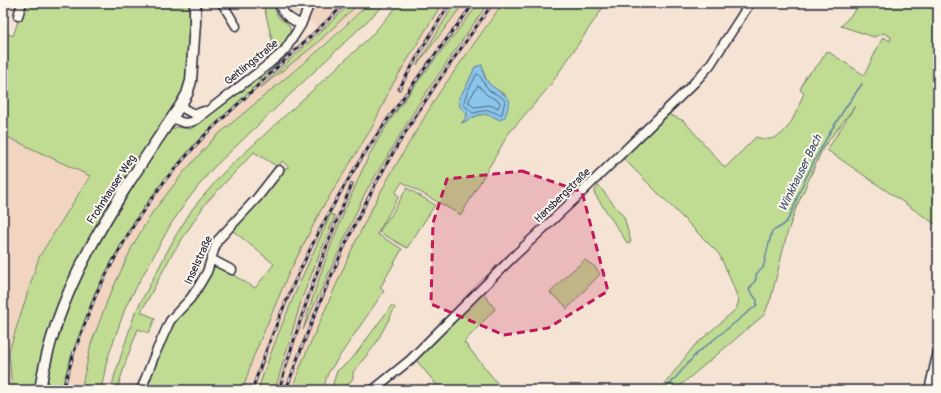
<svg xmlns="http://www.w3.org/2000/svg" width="941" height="393" font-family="Pangolin,sans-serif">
	<rect width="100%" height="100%" fill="#f5e3d3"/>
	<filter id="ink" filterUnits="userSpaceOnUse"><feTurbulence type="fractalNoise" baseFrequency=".025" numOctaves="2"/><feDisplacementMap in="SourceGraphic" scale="8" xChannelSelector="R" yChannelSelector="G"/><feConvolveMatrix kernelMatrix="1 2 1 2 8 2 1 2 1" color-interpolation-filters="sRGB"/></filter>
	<g filter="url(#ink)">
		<path fill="#f1d5c1" d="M289 3H368L309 57 214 138 133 245 108 299 91 344 81 390H61L69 363 95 292 134 221 157 189 197 141 317 26 292 11Z
			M442 3H503L439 93 390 175 352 249 303 360 292 390H243L252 360 288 275 321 209 374 126 391 87Z
			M3 135 91 176 38 257 9 351 12 390H3Z"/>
		<path fill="#c0dc93" stroke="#717f67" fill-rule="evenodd" d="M24 3H186L190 4 187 78 183 95 146 164 170 131 176 127 191 129 280 63 197 141 157 189 134 221 95 292 69 363 61 390H12L9 351 39 257 90 176 3 135V32L13 36Z
			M263 3H274C275 8 276 14 279 18 282 21 287 22 289 26 295 34 280 47 275 52Z
			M351 3H359L315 45 259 89Z
			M369 3H386L212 169 189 198 171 224 126 306 107 360 101 390H81L91 344 108 299 133 245 152 213 184 172 214 138 325 45Z
			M400 3H442L391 87 373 126 321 210 288 275 252 360 243 390H143L171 327 183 311 213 263 255 288 274 264 231 229 279 173 288 167H289L282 161 278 167 254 152 205 204 171 256 141 312 155 318 149 333 138 329 127 358 117 390H111L115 374 135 313 176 235 193 208 224 172 369 38Z
			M455 3H464L417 65Z
			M484 3H488L421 100 365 193 303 330C316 284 332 240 351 196 360 175 369 153 382 133 410 89 444 49 476 7Z
			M503 3H606L549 87 509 133 461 215 402 182 395 193 399 196 377 234 402 249 380 288 384 291 328 373 323 390H292L303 360 352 249 371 210 390 175 439 93ZM482 65C486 83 489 86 505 94L500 120C482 110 480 115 462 123 471 111 466 110 459 98L467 85 475 67Z
			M862 3H938V57L936 64 938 65V226L827 150 855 106 823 148 796 208 787 234 771 298 764 315 682 384 677 390H660L694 346 736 309 739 301 728 273 719 254 623 158 668 114 684 121 725 168 756 137C786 148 795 114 804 93L800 90 806 76 819 64 827 51 864 75 883 37 890 41 891 37 884 33 874 37 841 26Z
			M598 185 624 217 631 242 628 244 594 193Z
			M407 188 435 205 407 248 379 232 389 217H390Z
			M331 214 335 216 302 298 275 390H258C278 329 304 272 331 214Z
			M585 260 595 267 600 274 567 309 564 304 550 293 567 275Z
			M483 293 495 309 464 342 502 389 501 390H441L416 360Z
			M392 305 395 308 375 345 353 372V378L344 390H331L337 371 352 359Z"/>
		<path fill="#8cc6eb" stroke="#6284a5" d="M482 65C483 69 483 75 485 78 491 89 503 91 510 101L505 117 500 120C482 110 479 115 461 123L467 117V113L460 107 459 98 467 85 475 67Z"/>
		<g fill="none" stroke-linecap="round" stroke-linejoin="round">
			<path stroke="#4c6481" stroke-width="1" d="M478 74C482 78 484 85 489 90 494 94 501 95 505 101L502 113 501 115 488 110 473 113 464 105C463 97 473 83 476 75Z
				M479 86 487 95 499 101 500 103 498 108 489 105 474 107 469 103V100L477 87Z"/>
			<path stroke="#6284a5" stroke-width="1.5" d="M665 390 697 353 757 305V300L749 290 756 279V274L763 268 772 231C777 229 784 226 787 221 794 210 797 196 803 184 819 149 839 115 862 84"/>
			<g stroke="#22223b" stroke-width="11">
				<path id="minor" d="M222 3 236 26
					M279 3C283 16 290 18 301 25
					M18 16 22 3
					M180 106C189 112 194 116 204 111
					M172 117C181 123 187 125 196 120L270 63 285 50 301 25 310 3
					M211 259 232 270
					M141 390 155 354 170 321 174 316 190 299 197 289 207 272 217 241 257 198 279 170
					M373 390 410 360 512 258 579 195 694 83 710 65 750 3
					M929 390 938 351"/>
			</g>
			<g stroke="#22223b" stroke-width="13">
				<path id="major" d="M40 390C56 283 121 194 180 106L187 94 191 81 195 23V3"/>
			</g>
			<use href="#minor" stroke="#fbf7ec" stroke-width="8"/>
			<use href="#major" stroke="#fbf7ec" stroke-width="10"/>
			<g stroke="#22223b" stroke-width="3">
				<path id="rail" d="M399 89 423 47 450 3
					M63 390 74 352 97 292 116 256 136 221 166 179 205 135 346 3
					M252 390C278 314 311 239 354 170 390 112 433 58 474 3
					M279 390C299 320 323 251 352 184
					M286 390C311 320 340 251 375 185 409 121 451 62 493 3"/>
			</g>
			<use href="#rail" stroke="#fbf7ec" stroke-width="1.5" stroke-dasharray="4.5" stroke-linecap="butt"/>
		</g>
	</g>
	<path fill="#c2185b" fill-opacity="0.2" stroke="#c2185b" stroke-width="3" stroke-dasharray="8 5" stroke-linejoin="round" d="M522 171 582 192 608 291 548 328 504 335 431 304 433 223 447 179Z"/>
	<g text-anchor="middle" stroke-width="4" stroke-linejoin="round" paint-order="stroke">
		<g font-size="11" fill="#22223b" stroke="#fbf7ec">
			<text transform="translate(251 62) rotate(-39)" y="4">Geitlingstraße</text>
			<text transform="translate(111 189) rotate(-57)" y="4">Frohnhauser Weg</text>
			<text transform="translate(562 195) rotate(-44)" y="4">Hansbergstraße</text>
			<text transform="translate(198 260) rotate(-65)" y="4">Inselstraße</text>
		</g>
		<g font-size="12" font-style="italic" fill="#425370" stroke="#fbf7ec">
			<text transform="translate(800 173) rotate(-64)" y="4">Winkhauser Bach</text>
		</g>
	</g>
	<rect width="941" height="393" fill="none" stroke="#fbf7ec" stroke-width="16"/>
	<rect x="8" y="8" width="925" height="377" fill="none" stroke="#22223b" stroke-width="1.5" filter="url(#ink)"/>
</svg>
